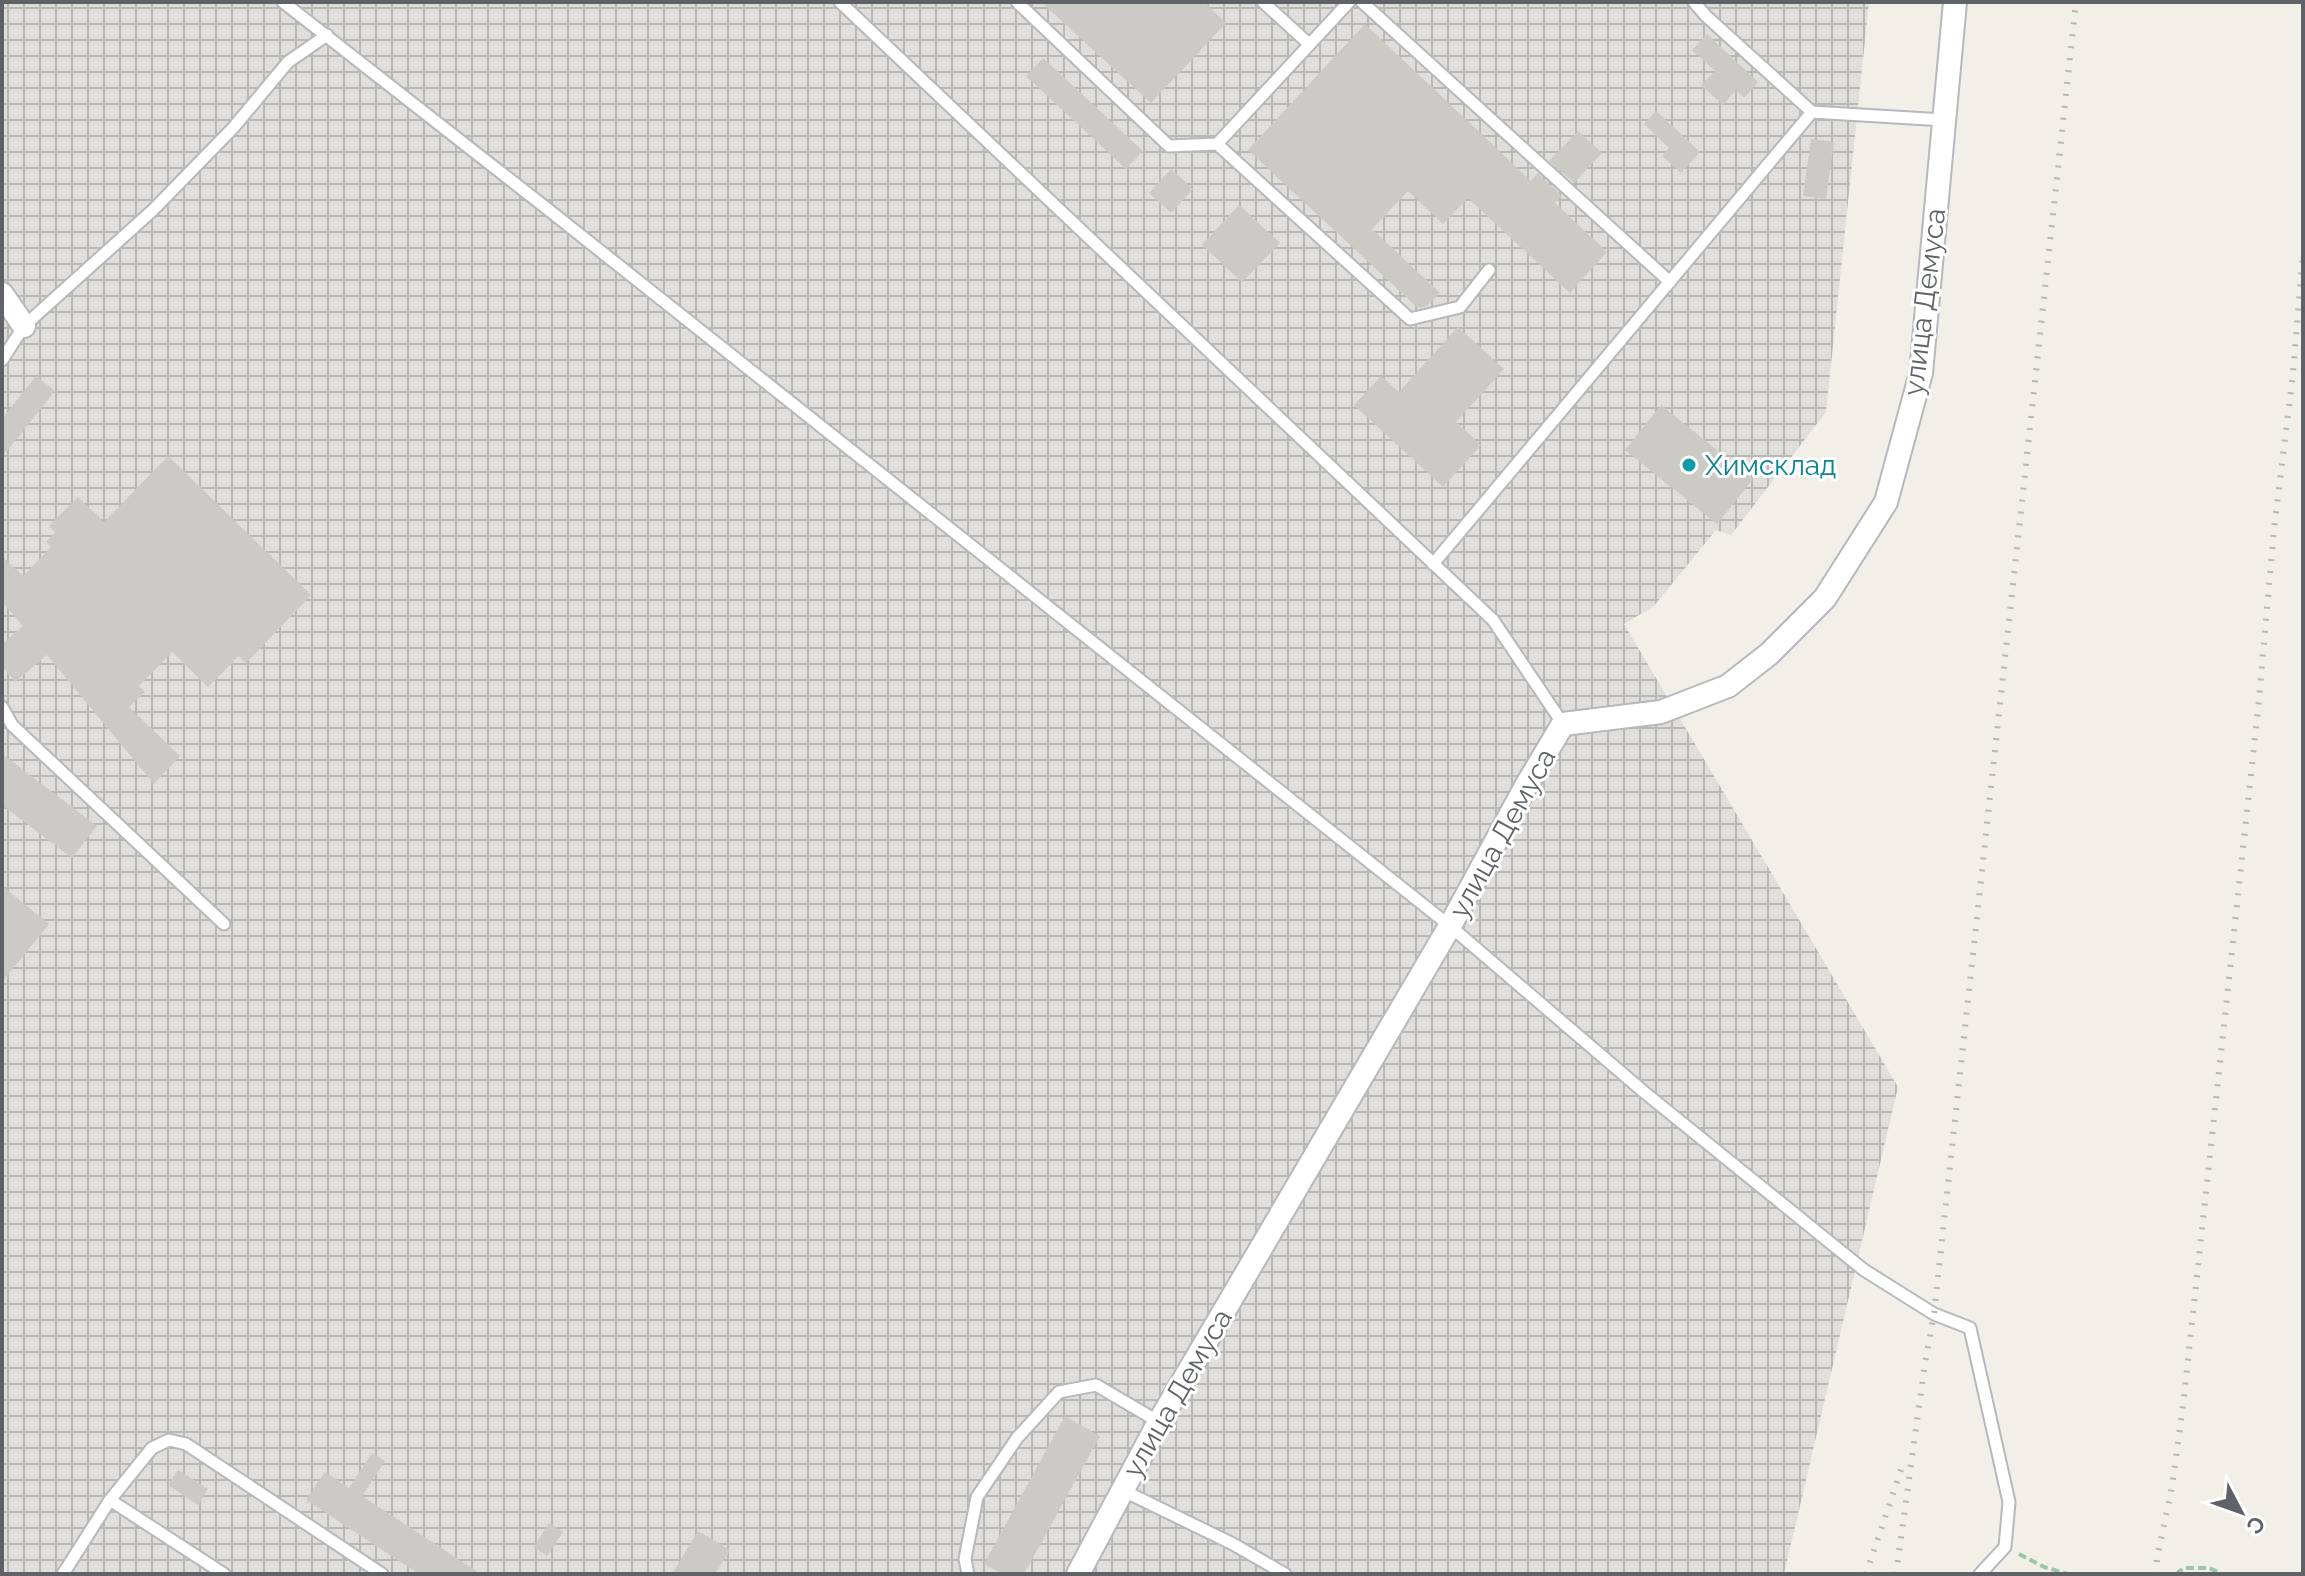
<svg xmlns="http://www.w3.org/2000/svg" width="2305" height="1576" font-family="Raleway,sans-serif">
	<defs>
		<pattern id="industrial-grid" width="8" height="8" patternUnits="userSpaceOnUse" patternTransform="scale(2)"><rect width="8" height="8" fill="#e0deda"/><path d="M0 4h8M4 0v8" fill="none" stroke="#b9b8b5"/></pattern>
	</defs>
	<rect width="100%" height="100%" fill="#f1efe8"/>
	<path fill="url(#industrial-grid)" d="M2 2H1869L1826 412 1731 535 1716 530 1654 606 1624 624 1898 1087 1784 1574H2Z"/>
	<path fill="#cccac5" d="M1041 2H1204L1226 23 1151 103Z
		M1365 24 1531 181 1538 173 1562 196 1555 203 1607 252 1570 293 1468 198 1443 224 1408 191 1372 229 1440 293 1427 306 1418 308 1248 150Z
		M1707 34 1758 82 1744 98 1736 90 1723 105 1701 85 1715 71 1692 50Z
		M1043 58 1143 151 1126 169 1026 76Z
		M1656 111 1700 152 1681 173 1662 156 1669 148 1644 124Z
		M1578 131 1602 153 1574 183 1549 161Z
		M1811 139 1834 142 1826 199 1803 196Z
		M1171 169 1193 189 1171 213 1149 193Z
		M1239 205 1280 243 1242 282 1202 245Z
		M1458 327 1504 369 1456 422 1481 445 1443 487 1354 405 1381 376 1399 392Z
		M36 376 55 391 2 457V419Z
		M1661 405 1753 479 1717 524 1625 450Z
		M168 456 311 595 246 663 239 656 208 687 172 652 139 686 145 692 129 707 180 756 154 784 47 655 15 682 2 666V644L23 626 2 602V556L23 576 51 547 46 542 55 532 49 526 78 497 104 522Z
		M2 754 97 826 72 858 2 805Z
		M2 886 49 924 2 982Z
		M1065 1416 1100 1436 1024 1574H1003L984 1564Z
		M372 1453 385 1461 362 1496 481 1574H419L306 1500 325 1472 349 1488Z
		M178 1470 208 1489 198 1505 168 1485Z
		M549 1523 563 1532 547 1556 534 1547Z
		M698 1531 730 1550 715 1574H672Z"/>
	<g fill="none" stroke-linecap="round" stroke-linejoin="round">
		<g stroke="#b5b8bc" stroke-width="15">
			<path id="lane" d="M283 2 545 207 1450 926 1644 1092 1864 1270 1934 1314 1970 1328 2009 1502 2005 1547 1980 1574
				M840 2 1493 620 1563 724
				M1017 2 1169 146 1217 144 1410 319 1460 307 1489 270
				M1263 2 1309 44
				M1362 2 1670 282
				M1694 2 1706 16 1812 112
				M1217 144 1349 2
				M2 360 24 326 153 210 233 128 288 62 327 35
				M1433 564 1812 112 1944 120
				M2 707 12 725 224 924
				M1122 1490 1233 1544 1285 1574
				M110 1500 152 1448 169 1440 186 1444 382 1574
				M63 1574 110 1500 224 1574
				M968 1574 965 1559 977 1497 1017 1438 1059 1392 1096 1385 1159 1422"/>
		</g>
		<g stroke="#b5b8bc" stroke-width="26">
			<path id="street" d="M2 294 24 326
				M1078 1574 1159 1422 1450 926 1526 786 1563 724 1661 712 1728 686 1769 654 1825 598 1886 502 1921 373 1955 2"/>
		</g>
		<path stroke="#9cc7a9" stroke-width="4" stroke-dasharray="8 4" stroke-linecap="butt" d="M2019 1554 2044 1567 2068 1574
			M2176 1574 2184 1568H2209L2222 1574"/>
		<use href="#lane" stroke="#fff" stroke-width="11"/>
		<use href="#street" stroke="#fff" stroke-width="22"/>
		<path stroke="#b6b7b8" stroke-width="6" stroke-dasharray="2 10" stroke-linecap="butt" d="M1866 1574 1904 1461
			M1896 1574 1925 1363 1934 1314 2076 2
			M2156 1574 2157 1558 2172 1487 2183 1406 2259 700 2274 529 2293 373 2303 254"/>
	</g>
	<circle fill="#0f9aa8" stroke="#fff" stroke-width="3" cx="1689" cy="465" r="8"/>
	<g text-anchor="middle" stroke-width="6" stroke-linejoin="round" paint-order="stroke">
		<g font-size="28" fill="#5f6368" stroke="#fff">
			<text transform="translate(1924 302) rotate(-83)" y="10">улица Демуса</text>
			<text transform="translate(1502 833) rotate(-61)" y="10">улица Демуса</text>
			<text transform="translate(1177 1393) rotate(-60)" y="10">улица Демуса</text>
		</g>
		<g font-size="28" fill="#0d838f" stroke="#fff" text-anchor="start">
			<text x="1705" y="475">Химсклад</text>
		</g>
	</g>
	<rect width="2305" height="1576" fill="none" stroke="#5f6368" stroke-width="8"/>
	<g transform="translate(2241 1512) rotate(131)" stroke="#ffffff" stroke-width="6" paint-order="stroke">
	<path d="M0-6L14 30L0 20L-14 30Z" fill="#5f6368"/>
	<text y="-12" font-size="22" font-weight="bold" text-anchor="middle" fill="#5f6368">С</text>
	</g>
</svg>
